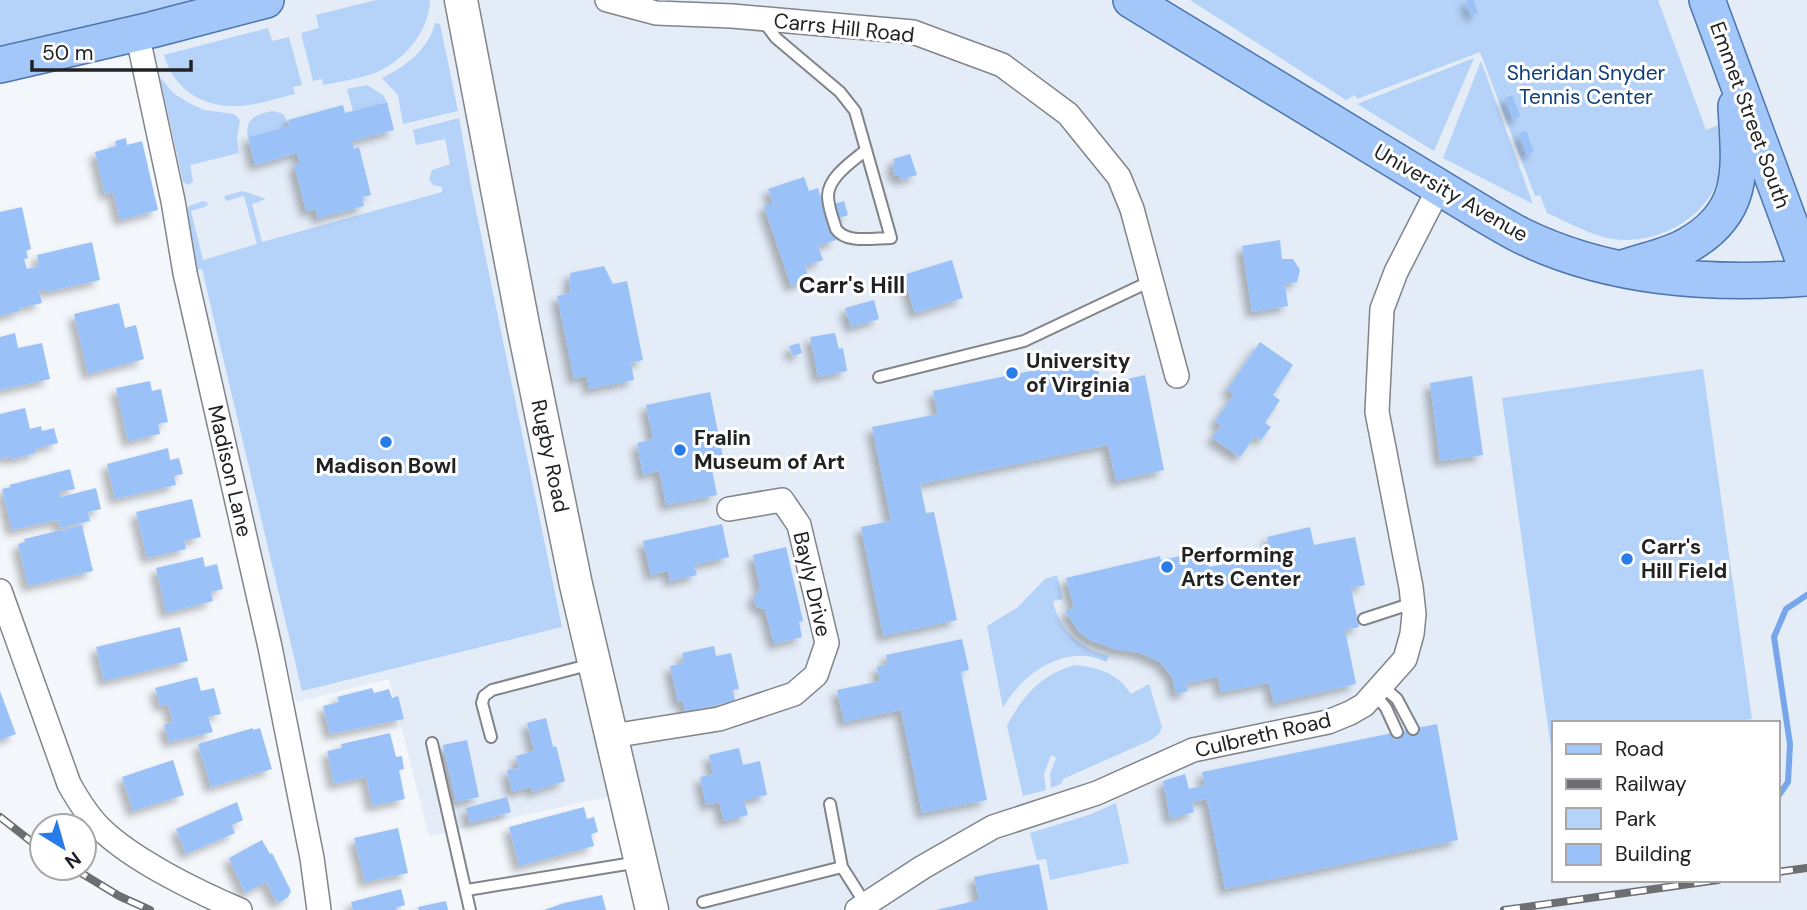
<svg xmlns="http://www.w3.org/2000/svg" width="1807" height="910" font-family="'DM Sans',sans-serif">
	<defs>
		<filter id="shadow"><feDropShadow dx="-6" dy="6" stdDeviation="3.5" flood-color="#0004"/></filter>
	</defs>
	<rect width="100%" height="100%" fill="#f3f7fc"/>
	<path fill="#e3ecf7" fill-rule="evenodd" d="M0 0H1807V910H651L625 793 429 836 389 679 296 702 136 37ZM1553 723H1777V880H1553Z"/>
	<path fill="#b5d2f9" d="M0 0H203L0 51Z
		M376 0H430C429 33 402 63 372 74 356 79 339 82 323 85L322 79 313 81 301 33 319 28 316 15Z
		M1190 0H1658L1706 130 1718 125C1719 137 1723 152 1722 163 1716 214 1660 246 1613 239 1595 237 1565 221 1547 213L1540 195 1535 196 1480 52 1357 99 1355 95 1346 100Z
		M435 23 440 24 458 111 403 124 398 95 382 78C405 67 429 49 435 23Z
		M268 28 272 41 289 37 302 85 293 87 295 94C277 98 258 105 240 106 203 108 174 90 164 55Z
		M1474 58 1434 151 1357 104Z
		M1481 61 1533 204 1443 158Z
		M160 77 173 93 189 103 204 110 234 114 240 120 237 139 239 153 190 165 193 181 189 185 183 182Z
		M367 85 383 95 387 102 353 111 347 89Z
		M273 111 283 114 290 126 248 137C244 118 257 114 273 111Z
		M459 118 472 191 562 627 302 691 202 269 195 270 185 211 189 206 203 201 208 203 207 206 191 211 203 260 257 244 244 196 226 201 224 196 243 191 266 199 252 204 262 242 442 192V187L433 185 429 179 432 170 450 164 445 139 416 145 413 130Z
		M1703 369 1752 719 1725 723H1553V747L1551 748 1502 398Z
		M1057 575 1063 599 1053 601C1059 630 1080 649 1109 656L1106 662C1067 642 1021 674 1003 708L987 626 1018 607 1045 579Z
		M1075 665C1099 667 1118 674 1131 694L1149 684 1162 727 1159 734 1151 740 1063 779 1061 784 1051 788 1050 774 1056 758 1051 755 1044 774 1046 790 1023 796 1007 726C1022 696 1042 674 1075 665Z
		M1116 803 1129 863 1050 880 1046 859 1037 860 1030 833 1089 815Z"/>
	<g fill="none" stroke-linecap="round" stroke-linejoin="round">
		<path stroke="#77a7ea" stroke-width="6" d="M1777 798 1788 782 1790 744 1774 637 1786 609 1807 595"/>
	</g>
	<path fill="#9ac1f8" filter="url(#shadow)" d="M1466 0H1474L1478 13 1471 15Z
		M1512 95 1520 116 1513 119 1505 98Z
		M387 102 394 130 352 141 354 149 359 147 371 195 362 197 364 206 318 218 315 209 306 211 294 164 300 163 297 153 255 165 248 137 290 126 288 120 343 105 345 113Z
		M1526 131 1534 152 1527 155 1519 133Z
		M126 138 127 145 142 141 158 210 120 220 113 192 105 194 95 152 116 146 115 141Z
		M910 154 917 175 900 180 899 176H895L892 164 895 163 893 159Z
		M804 177 809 191 818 188 824 207 844 201 848 215 830 221 836 240 818 246 823 260 805 266 809 279 791 286 764 206 773 203 768 189Z
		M22 207 31 249 26 251 28 258 24 259 27 269 39 266 37 255 92 242 100 280 46 292V289L39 291 42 303 19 308 20 311 0 316V212Z
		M1280 240 1282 259H1293L1300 270 1297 282 1285 284 1288 306 1252 312 1242 246Z
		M952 260 963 298 915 313 903 275Z
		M604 266 613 284 627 281 643 360 631 363 634 380 589 389 587 376 574 379 557 296 569 293 570 273Z
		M874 300 879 319 851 327 845 308Z
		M119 303 125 328 136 325 144 359 88 374 74 314Z
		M15 333 18 348 42 343 50 379 0 390V337Z
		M835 333 839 349 843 348 847 371 818 377 810 337Z
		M1260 342 1293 365 1273 395 1280 400 1265 423 1271 427 1261 440 1255 436 1240 457 1212 438 1221 425 1215 421 1234 394 1227 390Z
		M799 343 802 353 793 356 789 346Z
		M1061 352 1064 365 1096 358 1101 385 1145 375 1164 470 1116 481 1108 445 920 484 926 513 934 512 957 620 883 636 861 527 891 521 872 427 938 414 933 391 1045 368 1042 356Z
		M1472 376 1483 455 1440 461 1430 383Z
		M150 381 152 391 161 389 168 422 158 424 160 434 128 441 116 388Z
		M710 392 723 457 710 460 717 495 666 505 659 471 643 475 637 443 653 439 646 405Z
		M25 408 30 429 41 426 42 431 54 428 58 443 35 449 36 453 12 459V456L0 459V414Z
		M168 448 170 460 179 458 183 474 174 476 176 485 115 499 107 464Z
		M70 469 75 489 59 492 61 497 96 488 101 509 88 512 90 521 60 528 58 520 12 530 2 489 11 487 9 485Z
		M192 499 201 537 184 541 186 549 147 558 136 512Z
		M722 524 729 557 694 565 697 575 670 581 668 571 651 575 643 541Z
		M82 525 93 571 28 586 18 544 25 542 24 539Z
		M1310 527 1314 545 1355 537 1365 585 1351 588 1359 627 1345 630 1356 684 1274 703 1269 683 1221 692 1218 677 1186 683 1188 691 1176 694 1172 677 1160 662 1140 653 1114 649 1090 640 1080 633 1065 611 1074 608 1066 578 1160 556 1161 560 1206 551 1209 567 1247 560 1246 554 1270 549 1267 537Z
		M786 547 803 621 799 622 802 637 774 644 765 610 757 607 753 598 760 589 753 555Z
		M203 557 205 567 217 564 223 589 211 592 213 601 166 613 156 568Z
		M180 627 188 661 104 681 96 647Z
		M962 639 969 670 961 672 987 800 922 813 901 710 844 722 837 690 880 681 877 667 888 664 886 655Z
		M714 646 716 656 731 653 739 689 733 690 735 701 685 712 683 701 678 702 670 666 684 663 682 653Z
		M197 677 201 691 214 688 221 714 208 717 213 732 169 742 164 725 173 722 168 704 160 706 155 688Z
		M372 688 374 693 389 689 392 698 398 696 404 719 330 734 323 706 339 702 337 697Z
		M0 691 16 734 0 740Z
		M546 718 553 747 556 746 565 781 532 792 531 787 512 792 507 770 519 768 516 756 534 751 527 723Z
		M1437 724 1458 840 1225 889 1207 799 1192 802 1194 812 1170 819 1163 781 1185 774 1189 789 1205 785 1202 772Z
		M253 728V730L260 728 272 769 211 787 198 744Z
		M390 733 396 757 402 756 404 769 399 770 405 799 372 806 366 777 334 784 327 751 342 748 341 744Z
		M467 740 479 797 456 802 443 745Z
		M739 748 743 765 760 761 767 795 744 800 748 815 724 821 719 802 706 805 700 777 713 774 709 755Z
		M173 760 184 795 133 811 122 777Z
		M507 797 511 812 470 823 466 808Z
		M237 802 243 820 232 825 235 833 186 854 176 829Z
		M584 807 587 819 594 817 598 832 591 834 594 846 519 866 509 827Z
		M398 828 408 873 365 882 354 838Z
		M262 840 270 854 272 853 291 891 288 897 280 902 275 900 266 882 245 893 229 858Z
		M1039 864 1048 910H936L979 900 974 877Z
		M401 889 405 905 396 908V910H353L351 902Z
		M602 895 606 910H544L564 903Z
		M446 901 448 910H419L418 907Z"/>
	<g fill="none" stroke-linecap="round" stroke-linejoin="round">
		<g stroke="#818489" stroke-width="14">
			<path id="lane" d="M764 22 776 38 840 92 855 111 891 238C874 238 846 244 836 229 833 219 828 207 828 196 828 177 853 161 866 150
				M879 377 1024 341 1153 280
				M1364 619 1413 603
				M1381 685 1397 699 1413 729
				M1374 693 1386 708 1397 732
				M491 737 482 703 484 696 492 690 592 664
				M432 743 470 910
				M830 804 842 867 866 905
				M467 890 639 862
				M703 902 842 867"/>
		</g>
		<g stroke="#818489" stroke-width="26">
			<path id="street" d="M607 0 656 13 732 16 913 32 1002 65 1068 114 1119 177 1132 209 1177 376
				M137 33 173 201 185 273 270 647 312 858 319 910
				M0 591 69 784C78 800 87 815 100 828 132 860 198 892 240 910
				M612 736 719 719 794 694 816 675 827 643 799 525 782 500 729 509
				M857 910 923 867 993 827 1097 793 1193 750 1328 722 1350 713 1364 705 1405 659 1412 634 1414 614 1411 587 1377 412 1382 309 1396 272 1439 188"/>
		</g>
		<g stroke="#818489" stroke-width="35">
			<path id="secondary" d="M461 0 524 330 576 585 652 910"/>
		</g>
		<g stroke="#4d75ab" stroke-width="38">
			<path id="primary" d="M1131 0 1465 203C1483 214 1501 225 1520 235 1609 279 1710 285 1807 278
				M1707 0 1807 270
				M0 65 151 30 266 0
				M1626 267C1646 260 1670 256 1688 245 1748 211 1739 165 1736 106"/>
		</g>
		<use href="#lane" stroke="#fff" stroke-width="10"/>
		<use href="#street" stroke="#fff" stroke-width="23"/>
		<use href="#secondary" stroke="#fff" stroke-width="32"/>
		<use href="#primary" stroke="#a2c7f8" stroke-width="35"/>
		<g stroke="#6c6e71" stroke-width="8">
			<path id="rail" d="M0 817 42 850
				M73 868 119 896 150 910
				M1777 872 1807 868
				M1504 910 1718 880"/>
		</g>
		<use href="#rail" stroke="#fff" stroke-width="5" stroke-dasharray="16" stroke-linecap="butt"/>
	</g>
	<g fill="#287ce7" stroke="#fff" stroke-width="2.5">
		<circle cx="1012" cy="373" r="7"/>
		<circle cx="386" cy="442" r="7"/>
		<circle cx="680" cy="450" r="7"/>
		<circle cx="1627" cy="559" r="7"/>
		<circle cx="1167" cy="567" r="7"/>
	</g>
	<g text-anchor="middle" stroke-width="6" stroke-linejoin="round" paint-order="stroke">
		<g font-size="21" fill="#212224" stroke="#fff">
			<text transform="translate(844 28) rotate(6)" y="7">Carrs Hill Road</text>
			<text transform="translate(1750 115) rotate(70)" y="7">Emmet Street South</text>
			<text transform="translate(1451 193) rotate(30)" y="7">University Avenue</text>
			<text transform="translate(550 456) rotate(78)" y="7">Rugby Road</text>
			<text transform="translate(230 471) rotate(77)" y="7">Madison Lane</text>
			<text transform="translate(812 584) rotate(77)" y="7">Bayly Drive</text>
			<text transform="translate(1263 735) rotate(-13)" y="7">Culbreth Road</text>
		</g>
		<g font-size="21" fill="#0f3e79" stroke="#fff">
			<text x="1586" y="80">Sheridan Snyder<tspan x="1586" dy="24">Tennis Center</tspan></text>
		</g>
		<g font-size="21" font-weight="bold" fill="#212224" stroke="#fff" text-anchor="start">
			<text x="1026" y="368">University<tspan x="1026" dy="24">of Virginia</tspan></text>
			<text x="694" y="445">Fralin<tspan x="694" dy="24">Museum of Art</tspan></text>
			<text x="386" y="473" text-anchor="middle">Madison Bowl</text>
			<text x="1641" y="554">Carr's<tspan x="1641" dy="24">Hill Field</tspan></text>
			<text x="1181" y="562">Performing<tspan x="1181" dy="24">Arts Center</tspan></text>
		</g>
		<g font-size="23" font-weight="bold" fill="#212224" stroke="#fff">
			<text x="852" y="293">Carr's Hill</text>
		</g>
	</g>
	<rect x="1552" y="721" width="228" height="161" fill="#ffffff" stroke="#a6a7a7" stroke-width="2"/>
	<rect x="1566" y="744" width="35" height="10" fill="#a2c7f8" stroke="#a6a7a7" stroke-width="2"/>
	<text x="1615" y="756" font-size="21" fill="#212224">Road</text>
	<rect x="1566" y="779" width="35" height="10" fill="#6c6e71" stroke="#a6a7a7" stroke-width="2"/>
	<text x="1615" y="791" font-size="21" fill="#212224">Railway</text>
	<rect x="1566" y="808" width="35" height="21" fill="#b5d2f9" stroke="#a6a7a7" stroke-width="2"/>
	<text x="1615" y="826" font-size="21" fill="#212224">Park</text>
	<rect x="1566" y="844" width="35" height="21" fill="#9ac1f8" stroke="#a6a7a7" stroke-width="2"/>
	<text x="1615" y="861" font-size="21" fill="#212224">Building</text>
	<g transform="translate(63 847) rotate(143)"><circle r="33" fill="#ffffff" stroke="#a6a7a7" stroke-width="2"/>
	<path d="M0-5L12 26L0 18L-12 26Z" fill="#287ce7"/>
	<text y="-10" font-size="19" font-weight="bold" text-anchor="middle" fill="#212224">N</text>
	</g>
	<path d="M32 60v10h159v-10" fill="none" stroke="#212224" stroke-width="3.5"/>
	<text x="42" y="60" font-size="21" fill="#212224" stroke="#ffffff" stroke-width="5" paint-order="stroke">50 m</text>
</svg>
